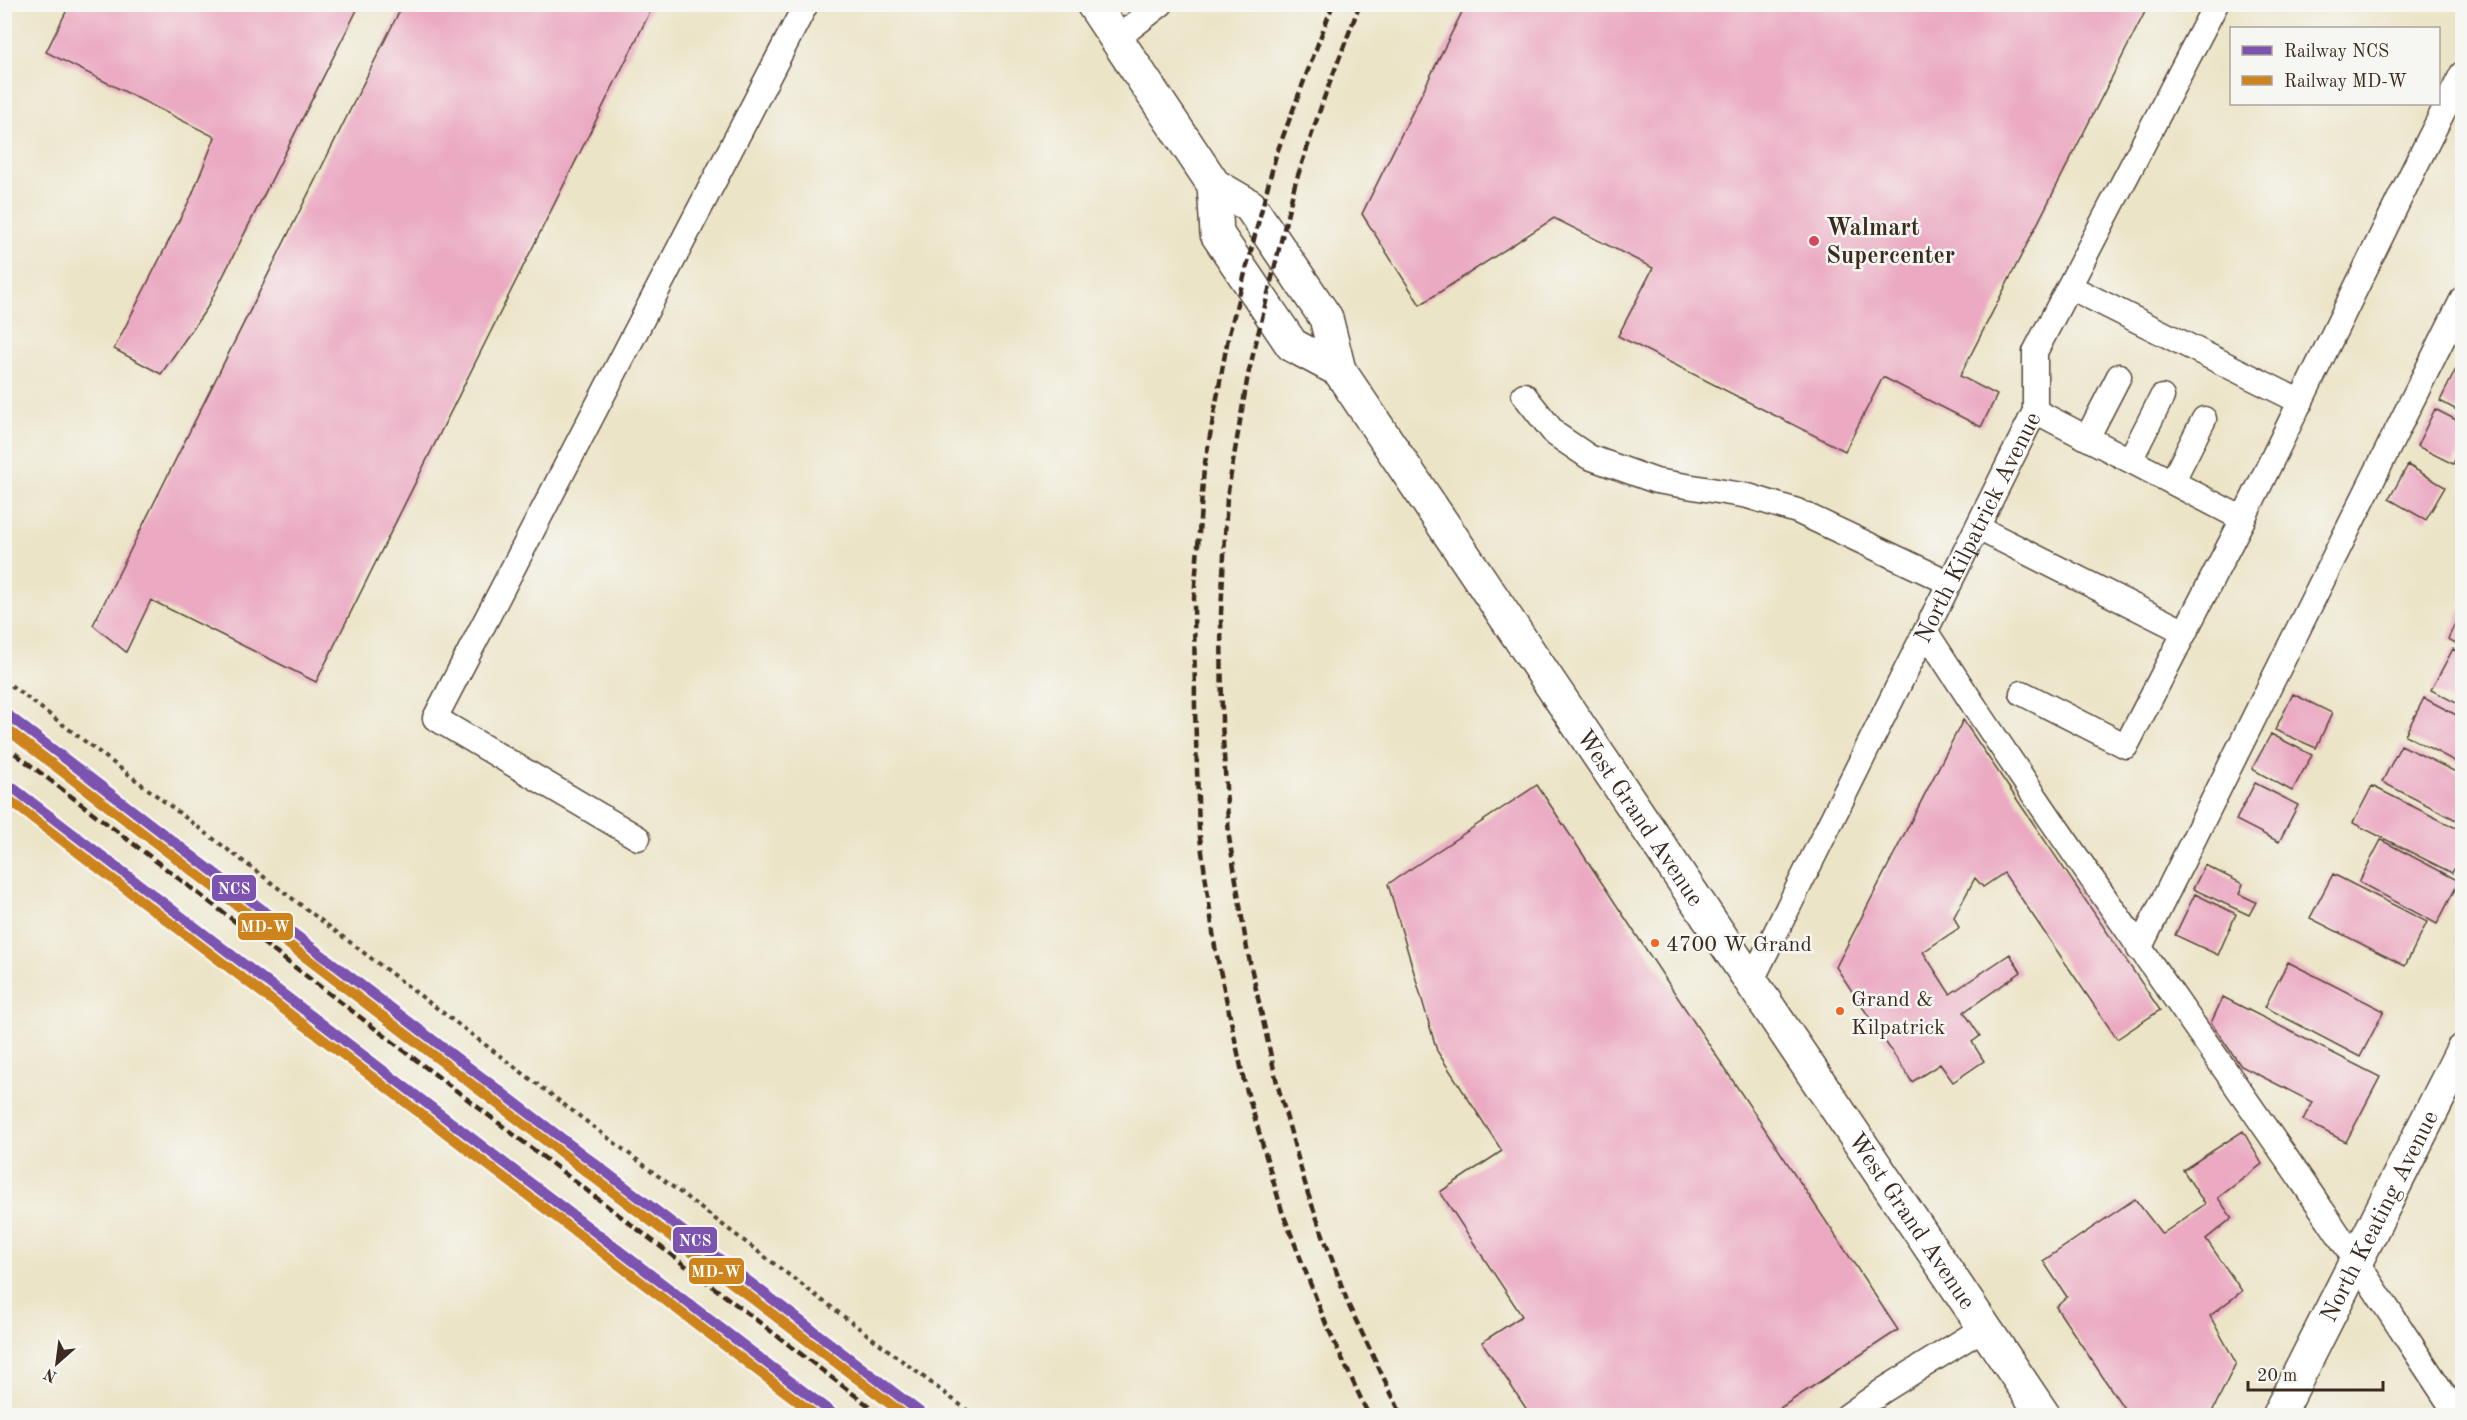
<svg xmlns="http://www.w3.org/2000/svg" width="2467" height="1420" font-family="'Old Standard TT',serif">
	<rect width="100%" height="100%" fill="#f6f6f2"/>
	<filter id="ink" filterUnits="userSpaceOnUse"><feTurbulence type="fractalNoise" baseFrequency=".0167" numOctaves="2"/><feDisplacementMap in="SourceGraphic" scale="12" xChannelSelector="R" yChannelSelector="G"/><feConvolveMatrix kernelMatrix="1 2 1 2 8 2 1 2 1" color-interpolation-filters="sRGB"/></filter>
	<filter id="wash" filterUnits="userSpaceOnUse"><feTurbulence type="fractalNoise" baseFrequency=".008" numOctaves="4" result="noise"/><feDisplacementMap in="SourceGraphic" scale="24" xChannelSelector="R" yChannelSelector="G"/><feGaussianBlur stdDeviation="1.35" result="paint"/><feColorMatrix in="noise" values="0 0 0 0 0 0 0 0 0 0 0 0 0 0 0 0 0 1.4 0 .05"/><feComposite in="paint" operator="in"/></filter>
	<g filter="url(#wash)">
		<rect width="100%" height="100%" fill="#ece4c7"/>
		<g id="blocks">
			<path fill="#ebaac2" d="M70 4H360L207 308 161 374 114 349 192 195 215 137 46 52Z
				M403 4H654L316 682 151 600 126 652 93 625Z
				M1466 4H2149L1960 376 1997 395 1981 427 1883 377 1845 451 1618 336 1653 268 1554 218 1420 305 1362 214Z
				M2457 367 2462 370V413L2440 401Z
				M2435 409 2462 423V444L2453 464 2417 446Z
				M2408 465 2445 487 2426 520 2389 499Z
				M2462 608V646L2448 639Z
				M2453 649 2462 654V706L2431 690Z
				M2293 694 2332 713 2316 748 2275 730Z
				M2424 698 2462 718V765L2405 735Z
				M1963 720 2160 1010 2117 1039 2004 873 1983 887 1975 878 1954 917 1959 928 1923 952 1950 994 2010 954 2021 972 1964 1012 1980 1036 1972 1042 1984 1061 1953 1082 1940 1064 1912 1082 1836 967Z
				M2271 734 2312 755 2292 791 2252 769Z
				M2401 745 2462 775V823L2382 782Z
				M2255 783 2298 805 2279 842 2236 820Z
				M1537 785 1898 1330 1768 1416H1531L1482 1342 1522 1316 1440 1192 1502 1151 1437 1051 1388 884Z
				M2372 786 2462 831V852L2452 873 2353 823Z
				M2381 840 2459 881 2437 924 2359 882Z
				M2205 865 2243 884 2239 894 2256 902 2249 915 2193 889Z
				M2333 874 2427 922 2405 966 2310 918Z
				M2195 894 2236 914 2218 955 2175 935Z
				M2288 962 2384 1011 2360 1057 2265 1007Z
				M2223 997 2380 1077 2346 1142 2303 1120 2312 1102 2241 1066 2211 1023Z
				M2243 1131 2262 1164 2218 1198 2232 1218 2206 1239 2242 1291 2210 1316 2236 1363 2210 1416H2129L2056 1307 2067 1297 2043 1261 2135 1199 2162 1234 2205 1204 2183 1170Z"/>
		</g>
	</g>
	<g filter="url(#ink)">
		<use href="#blocks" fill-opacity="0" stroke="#564637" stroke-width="1.5"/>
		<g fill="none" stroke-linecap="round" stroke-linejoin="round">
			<g stroke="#564637" stroke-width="27">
				<g id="service">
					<path d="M1116 39 1161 4"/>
					<path d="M2070 287 2301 402"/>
					<path d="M1524 395 1555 434 1589 457 1656 481 1748 496 1797 511 1950 583"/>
					<path d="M2035 411 2243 519 2415 167 2462 74"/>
					<path d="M2087 438 2119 376"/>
					<path d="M2130 460 2162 397"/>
					<path d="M2172 482 2204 419"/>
					<path d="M1978 528 2185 632"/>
					<path d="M1926 632C2053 830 2192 1019 2324 1213 2369 1280 2413 1348 2458 1416"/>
					<path d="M2022 693 2126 746 2243 519"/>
					<path d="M638 838 435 718 806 4"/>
					<path d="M2139 949 2462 300"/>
					<path id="s1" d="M1751 982 2035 411V352L2216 4"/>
					<path d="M1847 1416 1884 1390 1985 1327"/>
				</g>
			</g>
			<g stroke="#564637" stroke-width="36">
				<g id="minor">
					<path id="s2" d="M2278 1416 2462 1051"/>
				</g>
			</g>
			<g stroke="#564637" stroke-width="36">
				<g id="secondary">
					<path id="s3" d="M1093 4 1214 185 1250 206 1326 318 1339 370 2044 1416"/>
					<path d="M1214 185 1217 234 1292 345 1339 370"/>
				</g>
			</g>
			<path stroke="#564637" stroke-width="4" stroke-dasharray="4.5 4.5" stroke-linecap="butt" d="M4 680 975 1416"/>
			<use href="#service" stroke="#fff" stroke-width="24"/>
			<use href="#minor" stroke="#fff" stroke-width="33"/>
			<use href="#secondary" stroke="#fff" stroke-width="33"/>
			<path stroke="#3b2a1e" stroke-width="4.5" stroke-dasharray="9 4.5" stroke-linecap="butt" d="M1333 4 1276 155 1228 338 1204 468 1194 598 1195 709 1199 830 1215 947 1244 1081 1282 1211 1326 1324 1369 1416
				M1360 4 1324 98 1295 184 1248 375 1227 497 1221 613 1222 722 1229 837 1247 949 1277 1083 1308 1194 1349 1306 1402 1416
				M4 745 882 1416"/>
			<g stroke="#f6f6f2" stroke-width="15">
				<path id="rail-1" d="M4 712 925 1416
					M4 781 836 1416"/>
			</g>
			<g stroke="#f6f6f2" stroke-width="15">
				<path id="rail-2" d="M4 727 906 1416
					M4 796 817 1416"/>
			</g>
			<use href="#rail-1" stroke="#7c53af" stroke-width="10"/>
			<use href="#rail-2" stroke="#ce841d" stroke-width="10"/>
		</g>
	</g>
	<circle fill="#d1495b" stroke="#f6f6f2" stroke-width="2" cx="1814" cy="241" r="6"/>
	<g fill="#f26522" stroke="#f6f6f2" stroke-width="2">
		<circle cx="1655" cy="943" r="5"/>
		<circle cx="1840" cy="1011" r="5"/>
	</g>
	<g text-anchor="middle" stroke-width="5" stroke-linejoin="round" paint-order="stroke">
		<g font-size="22" fill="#3b2a1e" stroke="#f6f6f2" text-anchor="start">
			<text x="1666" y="951">4700 W Grand</text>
			<text x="1851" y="1006">Grand &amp;<tspan x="1851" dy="28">Kilpatrick</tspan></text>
		</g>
		<g font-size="24" font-weight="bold" fill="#3b2a1e" stroke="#f6f6f2" text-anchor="start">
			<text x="1826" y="235">Walmart<tspan x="1826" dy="28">Supercenter</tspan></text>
		</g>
		<g font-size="24" fill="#3b2a1e" stroke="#f6f6f2">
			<text dy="8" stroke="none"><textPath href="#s1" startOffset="508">North Kilpatrick Avenue</textPath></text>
			<text dy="8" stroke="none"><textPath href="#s3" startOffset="988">West Grand Avenue</textPath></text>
			<text dy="8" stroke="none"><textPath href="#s2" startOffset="224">North Keating Avenue</textPath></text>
			<text dy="8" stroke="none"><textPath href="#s3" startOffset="1474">West Grand Avenue</textPath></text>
		</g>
	</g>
	<g stroke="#f6f6f2" stroke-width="2">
		<rect x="211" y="874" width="46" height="28" rx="6" fill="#7c53af"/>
		<rect x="237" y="912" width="57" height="29" rx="6" fill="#ce841d"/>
		<rect x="672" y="1226" width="46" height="28" rx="6" fill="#7c53af"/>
		<rect x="688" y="1257" width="57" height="28" rx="6" fill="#ce841d"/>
	</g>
	<g font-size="16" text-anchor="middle" font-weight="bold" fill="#fff">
		<text x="234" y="894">NCS</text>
		<text x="265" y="932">MD-W</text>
		<text x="695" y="1246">NCS</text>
		<text x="716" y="1277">MD-W</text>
	</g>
	<rect width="2467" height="1420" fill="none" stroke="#f6f6f2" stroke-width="24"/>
	<rect x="2230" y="27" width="210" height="78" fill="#f6f6f2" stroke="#aba49d" stroke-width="1.5"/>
	<rect x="2242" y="46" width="30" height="9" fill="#7c53af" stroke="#aba49d" stroke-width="1.5"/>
	<text x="2284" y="57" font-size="18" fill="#3b2a1e">Railway NCS</text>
	<rect x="2242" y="76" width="30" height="9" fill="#ce841d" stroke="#aba49d" stroke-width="1.5"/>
	<text x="2284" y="87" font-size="18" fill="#3b2a1e">Railway MD-W</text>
	<g transform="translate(57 1363) rotate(208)" stroke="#f6f6f2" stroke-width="4.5" paint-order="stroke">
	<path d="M0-4.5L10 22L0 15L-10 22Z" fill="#3b2a1e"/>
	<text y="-9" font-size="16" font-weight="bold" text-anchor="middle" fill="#3b2a1e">N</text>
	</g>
	<path d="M2248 1381v9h135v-9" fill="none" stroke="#3b2a1e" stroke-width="3"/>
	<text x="2257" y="1381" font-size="18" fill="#3b2a1e" stroke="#f6f6f2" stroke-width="4.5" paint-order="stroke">20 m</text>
</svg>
